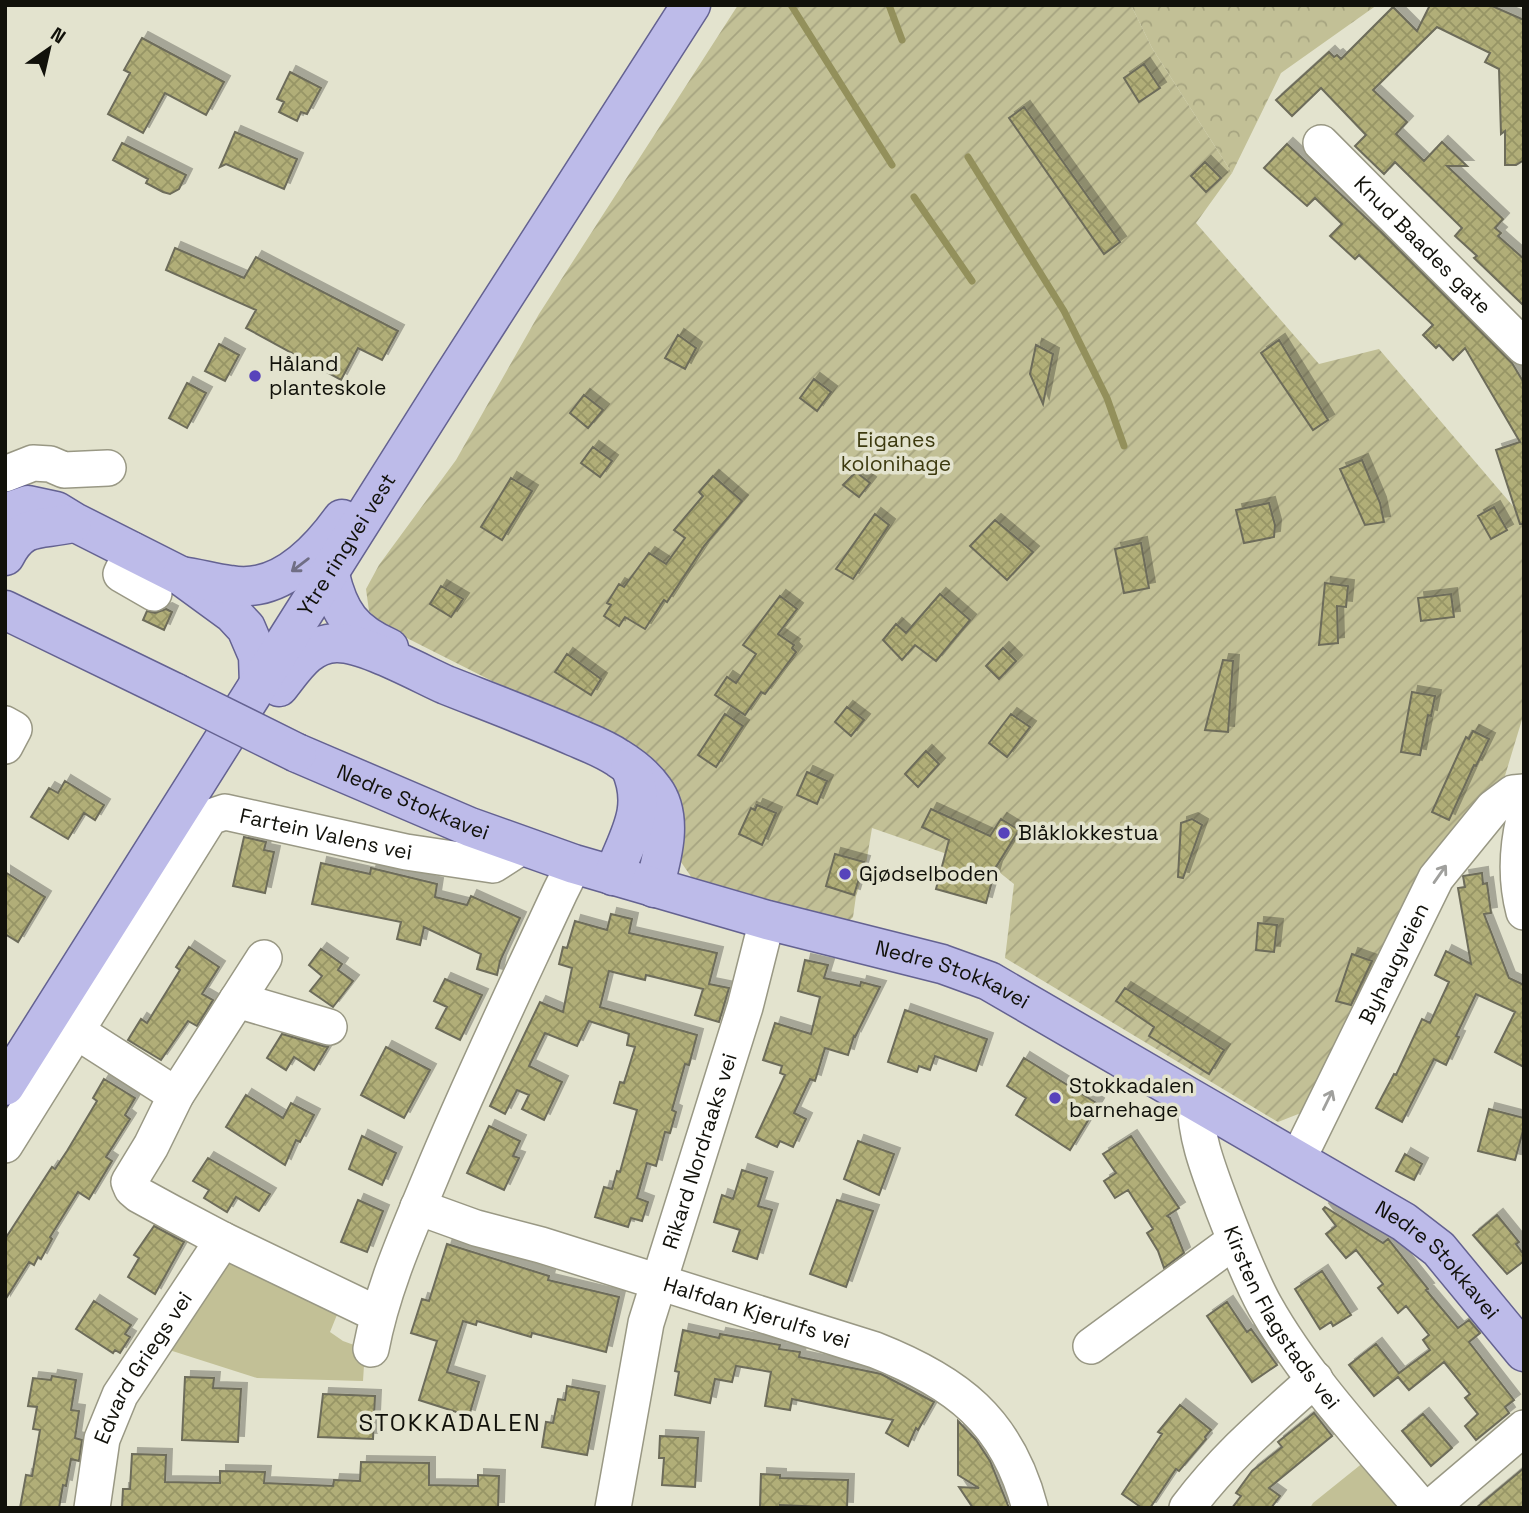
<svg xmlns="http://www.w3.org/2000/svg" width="1529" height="1513" font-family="'Space Grotesk',sans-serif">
	<defs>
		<pattern id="forest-crowns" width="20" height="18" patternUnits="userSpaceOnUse" patternTransform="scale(1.75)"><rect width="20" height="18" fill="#c2c096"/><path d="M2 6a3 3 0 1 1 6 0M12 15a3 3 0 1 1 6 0" fill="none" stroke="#a6a480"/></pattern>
		<pattern id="garden-furrows" width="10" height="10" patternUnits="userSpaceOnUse" patternTransform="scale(1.75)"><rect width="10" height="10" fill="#c2c096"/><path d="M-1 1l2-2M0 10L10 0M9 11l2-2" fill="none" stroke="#a6a480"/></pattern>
		<pattern id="building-cross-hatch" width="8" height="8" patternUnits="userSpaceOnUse" patternTransform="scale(1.75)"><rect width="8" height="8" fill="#b1ae78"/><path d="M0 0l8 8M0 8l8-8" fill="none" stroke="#979566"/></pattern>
		<filter id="shadow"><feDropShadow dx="6" dy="-6" stdDeviation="0" flood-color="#0004"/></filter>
	</defs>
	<rect width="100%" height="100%" fill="#e3e3ce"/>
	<path fill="url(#forest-crowns)" d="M1131 5H1377L1281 73 1232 173 1152 48Z"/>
	<path fill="#c2c096" d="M230 1256 341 1305 330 1332 343 1341 365 1349 363 1381 257 1378 163 1348Z
		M1364 1462 1401 1508H1310L1313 1503Z"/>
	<path fill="url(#garden-furrows)" d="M738 5H1131L1152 48 1232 173 1196 223 1319 364 1379 349 1524 519V713L1504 779 1306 1111 1278 1122 1005 958 1014 884 999 872 872 828 866 864 856 896 853 917 845 925 713 892 692 878 681 862 678 842 624 741 496 683 383 626 369 611 366 589 379 565 456 460 539 314Z"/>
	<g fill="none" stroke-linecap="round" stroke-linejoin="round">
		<path stroke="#93905b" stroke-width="7" d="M791 5 892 165
			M889 5 902 40
			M968 157 1064 311 1107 398 1124 446
			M914 197 972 281"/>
	</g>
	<path fill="url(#building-cross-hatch)" stroke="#6d6c5a" stroke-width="2" filter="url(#shadow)" d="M1430 5H1490L1524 20V160L1516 165H1505V131L1501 134 1499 69 1485 62 1490 53 1437 27 1373 90 1407 122 1396 134 1424 161 1442 142 1467 166H1447L1503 219 1495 228 1501 233 1498 236 1524 259V306L1474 258 1477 256 1455 236 1462 228 1395 162 1384 174 1355 146 1366 135 1321 88 1292 116 1276 100 1329 52 1334 57 1337 55 1341 59 1393 7 1417 31Z
		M142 38 224 82 206 115 165 93 143 133 108 114 130 73 124 70Z
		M1144 64 1160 88 1139 102 1124 78Z
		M290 72 321 88 307 114 301 112 297 121 279 112 284 102 277 99Z
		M1024 107 1120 242 1104 254 1009 118Z
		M235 132 297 159 284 189 226 164 220 167Z
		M122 143 186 175 179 189 170 194 163 192 146 183 148 179 113 160Z
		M1287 144 1381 232 1512 363 1524 383V524H1520L1496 450 1520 442 1465 348 1453 360 1439 345 1436 348 1423 335 1433 325 1359 255 1355 259 1330 236 1342 224 1315 198 1307 206 1264 168Z
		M1205 162 1221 178 1206 192 1191 176Z
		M175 248 244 278 256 257 398 331 382 360 358 348 341 380 246 328 256 310 166 270Z
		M678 335 696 348 685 369 665 358Z
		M1279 340 1328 420 1313 430 1261 353Z
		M219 344 239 355 225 381 205 371Z
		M1036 345 1053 354 1043 404 1030 374Z
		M814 379 831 392 817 411 800 398Z
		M187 383 206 393 187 428 169 418Z
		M584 395 603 410 588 428 570 413Z
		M593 447 612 461 600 477 581 463Z
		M1362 460 1380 503 1384 522 1365 525 1340 469Z
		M856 472 870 483 859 497 843 485Z
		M713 476 742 501 704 546 667 602 664 600 645 629 625 617 619 626 604 616 611 605 607 603 619 584 624 587 649 553 666 564 685 538 674 530 703 496 699 492Z
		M511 478 532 491 502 540 481 527Z
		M1269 503 1275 525 1274 537 1244 543 1236 510Z
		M1494 507 1507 530 1491 539 1478 516Z
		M875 514 889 525 853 579 836 569Z
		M995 520 1033 552 1007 580 970 546Z
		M1141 543 1149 588 1124 593 1115 549Z
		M1325 583 1348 586 1346 607 1337 606 1338 643 1319 645Z
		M441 586 463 599 451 617 430 604Z
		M940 594 970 620 936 661 915 645 902 660 883 640 896 624 906 633Z
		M1451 594 1454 617 1421 621 1418 598Z
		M780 596 797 609 778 634 794 645 792 648 796 652 765 694 761 692 745 715 715 695 727 677 736 683 756 654 743 645Z
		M166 609 172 612 164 630 143 620 147 611 155 613Z
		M1003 648 1016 661 999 679 986 666Z
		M567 654 601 679 591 695 555 672Z
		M1223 660 1233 661 1228 732 1205 730Z
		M1412 692 1435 696 1431 716 1428 715 1420 755 1401 752Z
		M847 707 864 720 851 736 835 722Z
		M725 714 743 726 716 767 698 755Z
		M1011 714 1030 727 1007 757 989 743Z
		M1473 731 1489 739 1476 766 1474 765 1449 820 1432 812 1466 737 1469 739Z
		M926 751 939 764 918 787 905 774Z
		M807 772 827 781 817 804 797 795Z
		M65 781 104 805 95 820 84 813 68 839 31 817 49 788 58 793Z
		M757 805 776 813 762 845 739 834 751 808 755 810Z
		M931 809 990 836 1001 819 1019 830 996 867 986 903 936 889 949 840 922 827Z
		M1192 819 1202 825 1183 878 1178 877 1181 823Z
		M244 837 266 842 264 850 274 852 265 893 233 886Z
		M835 854 864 862 854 895 826 886Z
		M321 863 370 874 371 868 437 884 435 897 467 905 471 896 520 918 500 961 497 975 477 969 481 954 424 927 420 945 397 939 401 922 312 904Z
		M5 872 45 897 18 942 5 934Z
		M1482 873 1483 884 1487 883 1491 913 1484 914 1509 978 1524 985V1067L1495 1052 1515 1012 1476 994 1456 1036 1459 1037 1446 1065 1434 1059 1402 1122 1376 1108 1394 1074 1396 1075 1422 1019 1430 1023 1449 982 1435 975 1446 951 1471 964 1458 888 1465 887 1463 876Z
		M611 914 632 919 629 933 717 953 709 984 729 988 719 1022 695 1015 703 989 646 975 645 980 609 971 600 1007 697 1035 689 1065 685 1064 672 1110 676 1112 670 1133 665 1132 656 1166 647 1163 637 1198 648 1202 642 1221 631 1218 628 1227 595 1217 604 1187 612 1189 617 1171 620 1172 637 1110 614 1103 620 1082 624 1083 635 1047 627 1045 629 1034 589 1021 577 1046 545 1033 529 1066 562 1082 544 1120 522 1109 529 1095 517 1090 505 1114 490 1106 540 1002 563 1012 572 968 559 964 563 947 567 948 575 921 607 930Z
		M1258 923 1277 925 1274 952 1256 950Z
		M189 947 219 967 202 994 213 1000 197 1026 188 1021 161 1060 128 1040 141 1019 147 1023 180 970 176 967Z
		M321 949 342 964 338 970 353 981 333 1007 310 991 322 976 309 965Z
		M1352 954 1372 961 1351 1005 1336 1001Z
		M805 960 828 965 824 978 860 986 861 982 880 987 855 1037 854 1036 848 1055 825 1048 815 1081 810 1079 794 1113 806 1119 793 1147 780 1141 777 1147 756 1137 785 1075 780 1073 782 1066 763 1060 775 1023 811 1034 820 997 798 991Z
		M445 979 482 995 460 1040 436 1028 447 1007 434 1001Z
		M1125 988 1224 1050 1209 1074 1149 1036 1154 1027 1116 1001Z
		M905 1010 987 1039 976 1071 935 1056 930 1070 919 1066 917 1072 888 1062Z
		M282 1034 323 1046 328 1047 314 1070 294 1057 286 1070 267 1058Z
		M386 1047 430 1070 404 1118 361 1095Z
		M1024 1058 1098 1104 1070 1150 1016 1115 1026 1098 1007 1086Z
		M104 1079 135 1098 125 1115 130 1119 106 1157 112 1161 89 1199 78 1192 50 1237 52 1239 41 1259 38 1257 34 1265 29 1262 5 1300V1239L52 1167 55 1169 67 1151 97 1101 93 1098Z
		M246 1095 283 1118 291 1103 314 1115 300 1142 296 1140 285 1165 226 1127Z
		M1489 1109 1524 1118V1127L1515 1160 1478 1151Z
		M489 1126 520 1141 513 1156 519 1158 504 1190 467 1173Z
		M362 1136 396 1153 382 1185 349 1169Z
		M1131 1136 1179 1208 1167 1216 1170 1218 1184 1253 1164 1268 1158 1251 1147 1233 1153 1229 1128 1190 1115 1198 1104 1181 1116 1173 1103 1154Z
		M858 1141 894 1154 879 1195 844 1179Z
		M1405 1154 1422 1164 1414 1180 1396 1171Z
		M208 1158 270 1194 259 1211 236 1197 227 1212 204 1198 209 1190 193 1181Z
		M742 1170 767 1178 758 1206 772 1210 757 1259 733 1251 740 1230 714 1222 722 1195 733 1199Z
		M358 1200 383 1211 367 1252 341 1242Z
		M837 1200 873 1211 846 1287 810 1274Z
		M1325 1207 1383 1243 1388 1239 1428 1289 1426 1290 1458 1328 1469 1320 1480 1333 1469 1342 1514 1400 1505 1407 1509 1413 1476 1440 1465 1426 1478 1414 1465 1398 1470 1394 1444 1362 1409 1390 1398 1377 1374 1396 1349 1365 1376 1344 1399 1373 1430 1350 1423 1340 1429 1335 1406 1306 1398 1313 1378 1288 1383 1284 1356 1250 1346 1258 1326 1234 1336 1226 1323 1209Z
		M1497 1215 1519 1242 1516 1244 1524 1255V1261L1507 1274 1473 1235Z
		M154 1226 184 1242 155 1294 128 1277 139 1258 134 1255Z
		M447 1244 549 1276 548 1280 619 1297 606 1352 532 1333 531 1337 477 1321 476 1325 463 1321 447 1372 479 1382 469 1416 419 1400 437 1341 411 1333 422 1299 429 1301Z
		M1322 1271 1351 1315 1333 1326 1331 1322 1320 1329 1295 1289Z
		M94 1301 131 1325 125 1334 130 1337 120 1353 115 1350 113 1353 76 1329Z
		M1227 1302 1247 1332 1251 1329 1277 1365 1252 1382 1207 1316Z
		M683 1330 719 1338 720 1334 780 1345 779 1349 800 1352 799 1357 881 1374 934 1402 918 1430 916 1428 908 1446 886 1433 893 1420 792 1399 790 1410 765 1406 771 1372 736 1366 732 1382 715 1379 710 1403 675 1395 679 1372 675 1371Z
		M52 1376 76 1380 71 1410 79 1411 75 1438 82 1440 79 1461 71 1459 66 1486 63 1485 59 1508H20L26 1475 32 1476 40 1430 33 1429 37 1407 28 1406 33 1378 51 1380Z
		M185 1377 214 1378 213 1388 241 1389 238 1442 182 1440Z
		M567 1386 599 1392 587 1455 542 1447 546 1422 553 1423 558 1399 565 1400Z
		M323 1394 375 1396 373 1439 318 1437Z
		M1180 1405 1211 1430 1205 1437 1206 1439 1179 1471 1176 1469 1150 1508H1142L1122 1494 1162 1434 1158 1432Z
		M1314 1413 1332 1436 1269 1488 1280 1496 1271 1508H1232L1241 1496 1236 1493 1252 1471 1282 1447 1278 1442Z
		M1423 1414 1452 1448 1431 1466 1402 1431Z
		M958 1421 976 1440 990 1461 1009 1508H973L959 1487 979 1488 958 1475Z
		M660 1436 698 1438 695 1487 662 1485 664 1458H659Z
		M132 1454 166 1455 165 1482 220 1483V1471L265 1472 264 1483 333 1486 334 1480 360 1481 361 1462 429 1463V1485L478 1486V1475L499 1476 498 1508H122L123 1489H130Z
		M1524 1468V1508H1476Z
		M761 1474 780 1475V1478L848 1480 847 1508 780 1505V1508H760Z"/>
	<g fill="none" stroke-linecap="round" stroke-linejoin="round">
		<g stroke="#999884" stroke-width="38">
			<g id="minor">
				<path id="s1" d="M1321 143 1524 347"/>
				<path d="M5 474 33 463 50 464 64 470 108 468"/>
				<path d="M132 550 121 574 154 593"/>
				<path d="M5 724 14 729 5 746"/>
				<path d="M1524 819C1517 849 1516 882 1524 912"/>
				<path d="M264 958 176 1095 151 1146 129 1182 132 1189 139 1195 172 1213 223 1240 377 1314"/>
				<path d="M237 1000 329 1027"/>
				<path d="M76 1031 176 1095"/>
				<path id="s2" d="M1195 1101C1196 1141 1210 1173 1223 1209 1236 1242 1248 1275 1265 1306 1306 1379 1368 1444 1422 1508"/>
				<path id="s3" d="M5 1145 210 817 225 812 406 852 493 865 521 847"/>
				<path id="s4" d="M1297 1161 1436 878 1493 808 1513 793 1524 792"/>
				<path id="s5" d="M418 1207 476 1228 541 1245 875 1350C956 1382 1007 1420 1030 1508"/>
				<path d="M1091 1346 1234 1241"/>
				<path d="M371 1349C382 1290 407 1234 430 1179 470 1082 516 987 560 892L574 864"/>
				<path id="s6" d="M92 1508 102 1439 120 1395 223 1240"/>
				<path id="s7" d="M613 1508 646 1323 745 1007 767 920"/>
				<path d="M1187 1508C1226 1456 1267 1422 1315 1379"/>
				<path d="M1430 1508 1524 1428"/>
			</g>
		</g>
		<g stroke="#646291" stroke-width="41">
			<g id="major">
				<path d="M5 513 28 505 56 511 74 522 181 576 233 614 246 628 258 656 259 685"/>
				<path d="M5 556C23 521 41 531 72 523"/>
				<path d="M330 575C339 613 352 632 389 648"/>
				<path d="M181 576C198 578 213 583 230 585 278 594 316 555 342 519"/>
				<path d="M5 610 176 693"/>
				<path d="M279 687C295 667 308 644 336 643 364 642 419 673 446 685 489 702 532 718 575 737 589 743 605 749 618 758 631 766 645 777 654 790 674 817 662 858 654 888"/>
				<path id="s8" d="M297 753 470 827 574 864 767 920 942 964 989 981 1404 1222 1439 1249 1524 1352"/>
				<path d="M613 876C628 836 649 809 630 767"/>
				<path id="s9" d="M5 1086 450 381 691 5"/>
			</g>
		</g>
		<use href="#minor" stroke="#fff" stroke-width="35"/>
		<use href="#major" stroke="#bdbbe9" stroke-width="38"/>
		<g stroke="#646291" stroke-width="41" stroke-linecap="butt">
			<path id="major-bridge" d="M176 693 297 753"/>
		</g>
		<use href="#major-bridge" stroke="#bdbbe9" stroke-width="38"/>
	</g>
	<defs><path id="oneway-shaft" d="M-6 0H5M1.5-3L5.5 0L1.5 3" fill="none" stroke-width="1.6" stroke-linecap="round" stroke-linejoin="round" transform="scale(1.75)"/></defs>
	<use stroke="#706e85" href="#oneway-shaft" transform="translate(300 565) rotate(143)"/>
	<g stroke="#a0a09d">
		<use href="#oneway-shaft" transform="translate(1440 874) rotate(-55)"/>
		<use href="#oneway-shaft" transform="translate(1328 1100) rotate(-64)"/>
	</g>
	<g fill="#5743bb" stroke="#e3e3ce" stroke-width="2.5">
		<circle cx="255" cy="376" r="7"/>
		<circle cx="1004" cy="833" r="7"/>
		<circle cx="845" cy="874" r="7"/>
		<circle cx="1055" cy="1098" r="7"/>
	</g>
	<g text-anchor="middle" stroke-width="7" stroke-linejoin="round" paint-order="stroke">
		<g font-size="21" fill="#11110a" stroke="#e3e3ce">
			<text dy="7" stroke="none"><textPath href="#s1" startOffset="144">Knud Baades gate</textPath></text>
			<text dy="7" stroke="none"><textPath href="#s9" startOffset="640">Ytre ringvei vest</textPath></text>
			<text dy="7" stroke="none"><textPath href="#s8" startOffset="126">Nedre Stokkavei</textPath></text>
			<text dy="7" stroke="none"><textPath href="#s3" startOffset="506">Fartein Valens vei</textPath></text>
			<text dy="7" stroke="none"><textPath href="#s4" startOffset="220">Byhaugveien</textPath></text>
			<text dy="7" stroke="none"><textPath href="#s8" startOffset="693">Nedre Stokkavei</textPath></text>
			<text dy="7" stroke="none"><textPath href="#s7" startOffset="368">Rikard Nordraaks vei</textPath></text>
			<text dy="7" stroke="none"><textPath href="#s8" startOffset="1260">Nedre Stokkavei</textPath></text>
			<text dy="7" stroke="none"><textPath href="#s5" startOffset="355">Halfdan Kjerulfs vei</textPath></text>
			<text dy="7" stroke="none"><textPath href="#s2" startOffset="236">Kirsten Flagstads vei</textPath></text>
			<text dy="7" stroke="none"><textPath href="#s6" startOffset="152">Edvard Griegs vei</textPath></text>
		</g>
		<g font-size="21" fill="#11110a" stroke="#e3e3ce" text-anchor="start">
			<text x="269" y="371">Håland<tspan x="269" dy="24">planteskole</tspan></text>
			<text x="1018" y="840">Blåklokkestua</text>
			<text x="859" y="881">Gjødselboden</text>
			<text x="1069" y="1093">Stokkadalen<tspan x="1069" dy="24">barnehage</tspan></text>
		</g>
		<g font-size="21" fill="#3d3a0f" stroke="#e3e3ce">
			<text x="896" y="447">Eiganes<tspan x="896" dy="24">kolonihage</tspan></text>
		</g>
		<g font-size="24" letter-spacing="2" fill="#11110a" stroke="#e3e3ce">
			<text x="450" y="1431">STOKKADALEN</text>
		</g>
	</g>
	<rect width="1529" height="1513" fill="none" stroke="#11110a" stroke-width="14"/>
	<g transform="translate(49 49) rotate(34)" stroke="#e3e3ce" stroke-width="5" paint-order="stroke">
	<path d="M0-5L12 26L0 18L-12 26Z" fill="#11110a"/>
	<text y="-10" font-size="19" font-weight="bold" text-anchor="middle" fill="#11110a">N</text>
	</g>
</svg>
